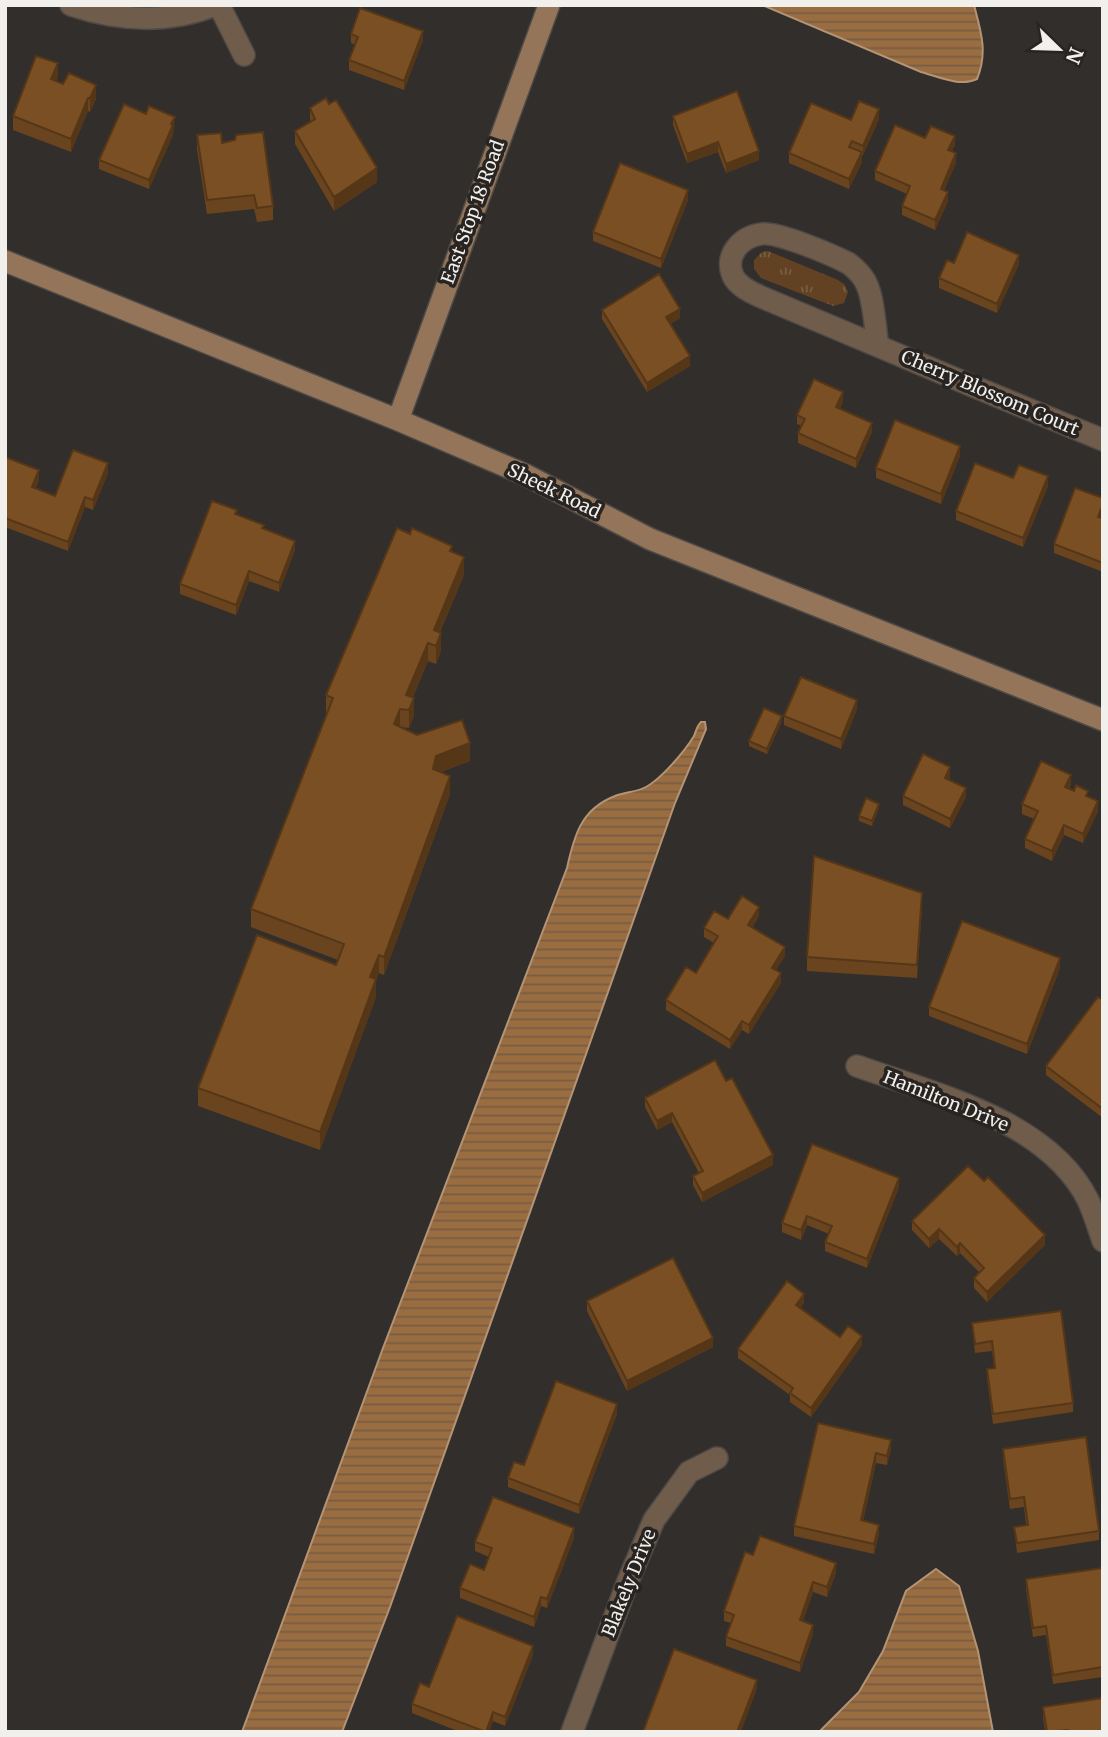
<svg xmlns="http://www.w3.org/2000/svg" width="1108" height="1737" font-family="Merriweather,serif">
	<defs>
		<pattern id="grass-tufts" width="24" height="20" patternUnits="userSpaceOnUse" patternTransform="scale(1.75)"><rect width="24" height="20" fill="#624223"/><path d="M3 7l-1-3M5 7V3M7 7l1-3M15 17l-1-3M17 17v-4M19 17l1-3" fill="none" stroke="#795e43"/></pattern>
		<pattern id="water-rules" width="6" height="5" patternUnits="userSpaceOnUse" patternTransform="scale(1.75)"><rect width="6" height="5" fill="#9a6d41"/><path d="M0 2.5h6" fill="none" stroke="#765c44"/></pattern>
	</defs>
	<rect width="100%" height="100%" fill="#322e2b"/>
	<path fill="url(#grass-tufts)" d="M768 251 838 280 845 285 848 292 844 303 833 306 761 278 754 269V260L762 252Z"/>
	<path fill="url(#water-rules)" stroke="#b49475" stroke-width="2" d="M762 5H974C981 31 988 53 977 79 960 87 939 77 921 72Z
		M701 722H705L706 729 675 803 390 1607 342 1732H242L383 1348 567 868C574 836 581 809 615 796 625 792 637 792 646 787 661 779 685 751 694 736 696 731 697 726 701 722Z
		M936 1569 959 1586 978 1651 993 1732H819L859 1692 883 1651 906 1591Z"/>
	<g fill="none" stroke-linecap="round" stroke-linejoin="round">
		<g stroke="#4d4946" stroke-width="24">
			<path id="street" d="M71 5C119 21 168 24 215 5
				M219 5 244 55
				M878 346C875 329 874 298 866 283 863 276 854 267 848 263 832 255 777 231 761 234 741 237 724 255 733 276 738 286 749 291 759 296 873 344 988 393 1103 440
				M857 1066C935 1094 1048 1120 1088 1200 1094 1213 1098 1227 1103 1241
				M572 1732 628 1581 654 1520 689 1472 717 1458"/>
		</g>
		<g stroke="#4d4946" stroke-width="24">
			<path id="secondary" d="M5 261 398 420 526 475 650 539 1103 720
				M398 420 549 5"/>
		</g>
		<use href="#street" stroke="#705c4b" stroke-width="21"/>
		<use href="#secondary" stroke="#947559" stroke-width="21"/>
	</g>
	<path fill="#69441e" d="M351 34 423 40 404 90 349 70V60L355 45 351 43Z
		M58 77 56 81 96 99 90 112 88 111 71 152 13 130V116Z
		M329 104 377 182 334 211 295 144V131L310 122V108Z
		M673 116 759 160 726 173 718 152 687 163 673 125Z
		M879 119 863 155H862V162L849 189 789 163V153L851 120Z
		M175 126 173 129V135L149 189 99 169V160Z
		M197 135 222 143 273 206V220L257 222 254 209 207 214 197 149Z
		M925 138 955 145 952 151 956 163 944 190 948 201 935 230 902 215V206L907 194 875 180V171Z
		M688 200 661 268 593 241V232Z
		M954 263 1019 264 997 313 939 288V278Z
		M602 310 680 318 670 324 690 366 647 392 602 319Z
		M843 402 840 408 872 432 856 468 798 443V433L802 426 797 424V415Z
		M960 456 941 504 876 478V468Z
		M5 457 39 480 36 488 55 496 108 473 93 510 85 507 68 551 5 527Z
		M1013 478 1048 486 1023 547 956 520V511Z
		M237 515 264 529 295 550 279 592 249 581 236 615 180 594V584Z
		M1101 518H1103V572L1054 553V544Z
		M452 552 464 575 440 632 441 651 436 664 428 661 413 697 414 716 409 728 400 727 470 761 441 772 450 794 384 975 379 973 376 980V997L320 1150 198 1106V1088L336 965 338 960 251 927V909L327 714 326 713V695Z
		M857 709 841 749 784 725V716Z
		M782 721 767 754 749 746V741Z
		M950 777 949 779 966 797 950 828 903 805V796Z
		M1071 785 1069 788 1088 797 1098 811 1083 843 1064 835 1052 861 1025 848V839L1034 819 1022 814V804Z
		M879 808 872 826 859 821V816Z
		M922 907 917 978 807 971V957Z
		M759 916 752 928 785 956 776 970 781 983 749 1034 742 1030 730 1049 666 1010V1000L696 973 714 943 704 937V928L728 919Z
		M1060 968 1027 1054 929 1016V1007Z
		M1103 1000V1118L1046 1075V1066Z
		M726 1081 773 1165 702 1202 693 1185V1176L699 1173 672 1122 657 1130 645 1107V1098Z
		M899 1187 867 1268 825 1251V1242L829 1234 807 1225 801 1240 782 1232V1223Z
		M912 1221 1045 1245 987 1302 974 1288V1278L979 1272 960 1253 957 1256 939 1239 929 1248 912 1230Z
		M587 1301 713 1347 627 1391 587 1311Z
		M804 1303 800 1308 840 1337 862 1345 811 1417 790 1402V1395L738 1358V1349Z
		M972 1323 1073 1403V1412L993 1424 987 1378V1369L994 1368 992 1351 975 1353Z
		M617 1414 579 1514 508 1487V1478L524 1465Z
		M818 1423 891 1449 887 1465 876 1463 863 1521 879 1534 874 1554 794 1536V1526Z
		M1003 1449 1099 1531V1540L1017 1553 1014 1527 1026 1525 1024 1507 1010 1509 1003 1459Z
		M574 1538 547 1608 541 1606 534 1627 460 1598V1588L484 1570 489 1557 475 1551V1542Z
		M753 1555 836 1573 827 1597 813 1592 803 1621 813 1634 800 1672 726 1646V1637L731 1623 724 1621V1611Z
		M1103 1568V1677L1053 1684 1046 1635 1033 1637 1026 1589V1579Z
		M533 1655 505 1726 493 1721 489 1732H460L412 1713V1704L429 1687Z
		M1043 1707 1103 1732H1045L1043 1717Z"/>
	<path fill="#553718" d="M423 31V40L404 90V81Z
		M58 63V77L51 93V79Z
		M96 85V99L90 112V98Z
		M88 98V111L71 152V139Z
		M879 109V119L863 155V146Z
		M175 117 173 135 149 189V180Z
		M955 136V145L948 159V150Z
		M718 142V152L687 163V154Z
		M759 151V160L726 173V164Z
		M862 152V162L849 189V179Z
		M956 153V163L941 198V189Z
		M377 168V182L334 211V197Z
		M688 190V200L661 268V259Z
		M948 192V201L935 230V220Z
		M1019 255V264L997 313V304Z
		M680 309V318L666 326V317Z
		M690 356V366L647 392V383Z
		M843 392V402L836 416V407Z
		M872 423V432L856 468V459Z
		M960 446V456L941 504V494Z
		M108 463V473L93 510V500Z
		M39 470V480L32 497V487Z
		M1048 476V486L1023 547V538Z
		M85 497V507L68 551V542Z
		M1103 504V514L1098 526V517Z
		M295 541V550L279 592V583Z
		M464 557V575L434 645V630Z
		M249 571V581L236 615V605Z
		M441 633V651L436 664V646Z
		M428 643V661L407 710 406 695Z
		M414 698V716L409 728V710Z
		M857 700V709L841 749V739Z
		M400 709V727L394 742V724Z
		M782 716V721L767 754V749Z
		M470 743V761L436 774 433 769 436 756Z
		M950 767V777L945 787V778Z
		M1071 775V785L1065 796V787Z
		M450 776V794L384 975V957Z
		M966 788V797L950 828V819Z
		M1098 801V811L1083 843V834Z
		M879 804V808L872 826V821Z
		M1064 825V835L1052 861V851Z
		M922 893V907L917 978V965Z
		M759 907V916L748 934V925Z
		M785 947V956L772 977V968Z
		M379 955V973L376 980V997L320 1150V1132L370 977Z
		M1060 958V968L1027 1054V1044Z
		M781 973V983L749 1034V1025Z
		M742 1021V1030L730 1049V1040Z
		M672 1113V1122L657 1130V1121Z
		M773 1155V1165L702 1202V1193Z
		M899 1178V1187L867 1268V1259Z
		M807 1216V1225L801 1240V1230Z
		M939 1229V1239L929 1248V1239Z
		M1045 1235V1245L987 1302V1292Z
		M960 1243V1253L957 1256V1247Z
		M804 1294V1303L796 1315V1305Z
		M862 1336V1345L811 1417V1408Z
		M713 1338V1347L627 1391V1381Z
		M617 1404V1414L579 1514V1505Z
		M891 1440V1449L887 1465V1456Z
		M876 1453V1463L861 1530V1520Z
		M879 1525V1534L874 1554V1544Z
		M574 1528V1538L547 1608V1599Z
		M836 1563V1573L827 1597V1587Z
		M813 1582V1592L800 1630V1620Z
		M541 1597V1606L534 1627V1617Z
		M813 1625V1634L800 1672V1663Z
		M533 1646V1655L505 1726V1717Z
		M757 1680V1689L741 1732H737Z
		M493 1712V1721L489 1732H486Z"/>
	<path fill="#7a4f23" stroke="#553718" stroke-width="2" d="M360 8 423 31 404 81 349 60 358 37 351 34Z
		M36 56 58 63 51 79 63 84 69 73 96 85 90 98H88L71 139 13 116Z
		M737 91 759 151 726 164 718 142 687 154 673 116Z
		M326 98 329 104 336 100 377 168 334 197 295 131 315 119 310 108Z
		M859 101 879 109 863 146 852 141 849 147 862 152 849 179 789 153 811 103 851 120Z
		M124 104 146 114 149 106 175 117 171 124 173 125 149 180 99 160Z
		M895 125 925 138 931 126 955 136 948 150 956 153 941 189 948 192 935 220 902 206 910 186 875 171Z
		M263 132 273 206 257 208 254 195 207 200 197 135 221 133 222 143 235 140 236 135Z
		M620 163 688 190 661 259 593 232Z
		M967 232 1019 255 997 304 939 278 947 260 954 263Z
		M659 274 680 309 666 317 690 356 647 383 602 310Z
		M814 379 843 392 836 407 872 423 856 459 798 433 805 419 797 415Z
		M895 420 960 446 941 494 876 468Z
		M73 450 108 463 93 500 85 497 68 542 5 518V457L39 470 32 487 55 496Z
		M975 463 1013 478 1019 465 1048 476 1023 538 956 511Z
		M1075 488 1103 498V504L1098 517 1103 518V563L1054 544Z
		M212 501 237 510 235 514 264 525 262 528 295 541 279 583 249 571 236 605 180 584Z
		M397 528 410 534 412 528 452 546 450 551 464 557 434 630 441 633 436 646 428 643 406 695 414 698 409 710 400 709 394 724 417 735 462 720 470 743 436 756 433 769 450 776 384 957 379 955 370 977 376 979 320 1132 198 1088 257 935 336 965 344 944 251 909 333 698 326 695Z
		M801 677 857 700 841 739 784 716Z
		M764 708 782 716 767 749 749 741Z
		M923 754 950 767 945 778 966 788 950 819 903 796Z
		M1041 761 1071 775 1065 787 1074 791 1076 785 1088 791 1086 796 1098 801 1083 834 1064 825 1052 851 1025 839 1038 811 1022 804Z
		M866 798 879 804 872 821 859 816Z
		M814 856 922 893 917 965 807 957Z
		M742 896 759 907 748 925 785 947 772 968 781 973 749 1025 742 1021 730 1040 666 1000 686 967 696 973 718 936 704 928 714 911 728 919Z
		M962 921 1060 958 1027 1044 929 1007Z
		M1098 997 1103 1000V1109L1046 1066Z
		M715 1060 726 1081 732 1078 773 1155 702 1193 693 1176 703 1171 672 1113 657 1121 645 1098Z
		M812 1144 899 1178 867 1259 825 1242 832 1226 807 1216 801 1230 782 1223Z
		M968 1166 984 1181 988 1177 1045 1235 987 1292 974 1278 984 1268 960 1243 957 1247 939 1229 929 1239 912 1221Z
		M673 1258 713 1338 627 1381 587 1301Z
		M787 1281 804 1294 796 1305 840 1337 848 1326 862 1336 811 1408 790 1393 793 1388 738 1349Z
		M1061 1311 1073 1403 993 1414 987 1369 995 1368 992 1341 975 1344 972 1323Z
		M556 1381 617 1404 579 1505 508 1478 514 1462 524 1465Z
		M818 1423 891 1440 887 1456 876 1453 861 1520 879 1525 874 1544 794 1526Z
		M1086 1437 1099 1531 1017 1543 1014 1527 1028 1525 1024 1497 1010 1499 1003 1449Z
		M493 1497 574 1528 547 1599 541 1597 534 1617 460 1588 470 1564 484 1570 492 1548 475 1542Z
		M760 1536 836 1563 827 1587 813 1582 800 1620 813 1625 800 1663 726 1637 734 1615 724 1611 745 1552 753 1555Z
		M1103 1568V1667L1053 1675 1046 1626 1033 1628 1026 1579Z
		M457 1616 533 1646 505 1717 493 1712 486 1732 412 1704 420 1683 429 1687Z
		M674 1649 757 1680 737 1732H643Z
		M1103 1698V1732H1068V1730L1047 1732 1043 1707Z"/>
	<g text-anchor="middle" stroke-width="7" stroke-linejoin="round" paint-order="stroke">
		<g font-size="18" fill="#f2f0ed" stroke="#282421">
			<text transform="translate(473 212) rotate(-70)" y="6">East Stop 18 Road</text>
			<text transform="translate(990 393) rotate(23)" y="6">Cherry Blossom Court</text>
			<text transform="translate(554 491) rotate(26)" y="6">Sheek Road</text>
			<text transform="translate(946 1101) rotate(22)" y="6">Hamilton Drive</text>
			<text transform="translate(629 1583) rotate(-68)" y="6">Blakely Drive</text>
		</g>
	</g>
	<rect width="1108" height="1737" fill="none" stroke="#f2f0ed" stroke-width="14"/>
	<g transform="translate(1059 49) rotate(113)" stroke="#282421" stroke-width="5" paint-order="stroke">
	<path d="M0-5L12 26L0 18L-12 26Z" fill="#f2f0ed"/>
	<text y="-10" font-size="19" font-weight="bold" text-anchor="middle" fill="#f2f0ed">N</text>
	</g>
</svg>
